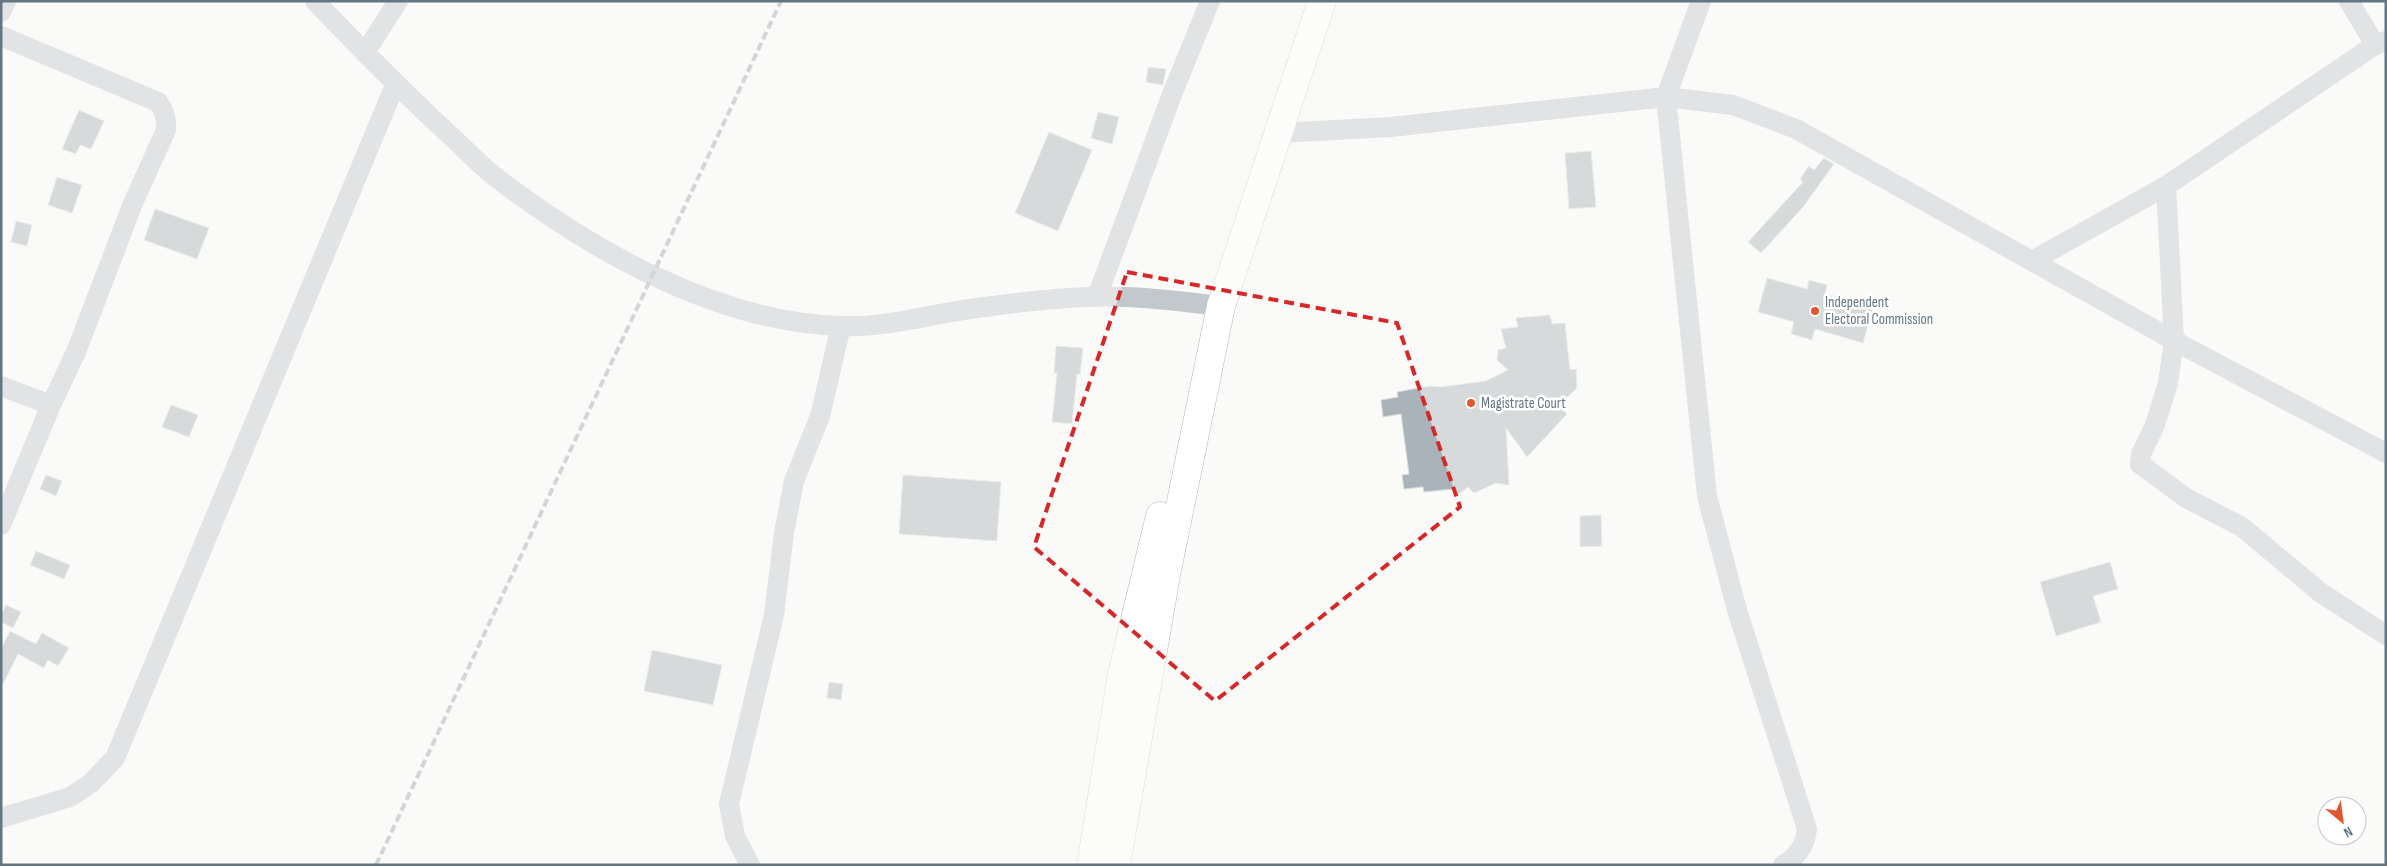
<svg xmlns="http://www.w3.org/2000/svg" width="2387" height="866" font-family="'Sofia Sans Condensed',sans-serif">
	<rect width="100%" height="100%" fill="#fafaf8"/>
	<path fill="#aab3b9" stroke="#dcdcda" d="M1148 67 1166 69 1163 85 1146 82Z
		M79 110 104 121 91 149 80 145 76 154 62 149Z
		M1098 112 1119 117 1112 144 1091 138Z
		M1049 132 1092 150 1058 231 1015 213Z
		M1591 151 1596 207 1569 209 1565 153Z
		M1824 158 1834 164 1803 207 1761 253 1748 242 1803 182 1800 179 1809 166 1814 170Z
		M57 177 82 185 72 213 48 205Z
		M155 209 209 228 197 259 144 240Z
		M16 221 32 225 27 246 11 242Z
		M1767 278 1807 289 1809 280 1827 285 1825 294 1873 308 1863 343 1815 329 1812 340 1791 334 1794 322 1758 312Z
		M1550 315 1552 324 1565 323 1570 370 1576 369 1577 388 1558 406 1567 414 1527 457 1506 428 1509 485 1496 483 1474 493 1468 487 1458 495 1453 489 1424 492 1423 487 1404 489 1402 475 1409 474 1401 414 1383 417 1381 400 1398 397 1397 392 1430 386 1440 387 1486 381 1508 370 1497 360 1498 350 1506 348 1501 329 1518 327 1516 318Z
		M1056 346 1083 348 1080 375 1077 374 1072 424 1052 422 1057 373H1054Z
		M171 405 198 415 189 437 162 427Z
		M46 475 62 481 56 496 40 489Z
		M903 475 1001 482 997 541 899 534Z
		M1601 515 1602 546 1580 547V516Z
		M36 551 70 565 64 579 30 565Z
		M2110 562 2118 589 2093 596 2101 622 2056 636 2040 582Z
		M6 605 21 612 13 628 1 622V615Z
		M10 631 36 644 42 633 69 648 58 666 48 660 44 668 18 654 1 688V649Z
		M652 650 722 665 713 705 644 691Z
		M829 682 843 684 841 700 827 698Z"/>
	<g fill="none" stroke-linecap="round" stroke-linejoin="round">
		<g stroke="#b4b9bd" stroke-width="29">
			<path id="trunk" d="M1091 865 1122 674 1160 516
				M1116 865 1166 575 1221 306 1322 1"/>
		</g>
		<path stroke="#c3c8cc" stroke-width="20" d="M315 1C360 48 405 94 453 138 468 152 482 167 498 179 594 252 718 322 840 326 886 328 931 314 977 308 1013 303 1052 298 1089 297 1133 295 1177 301 1221 306
			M1701 1 1666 97 1707 496 1737 610 1807 829C1805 846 1798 856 1783 865
			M2349 1 2375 45
			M1 12 6 1
			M1 36 158 102C165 111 167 119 166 130L133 203 76 352 51 405 1 525
			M365 53 398 1
			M1279 133 1391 127 1666 97 1733 105 1796 129 2182 345 2386 453
			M2166 186 2174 340 2168 383 2155 425 2141 454 2140 464 2186 498 2242 527 2321 593 2386 635
			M2032 261 2166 186 2375 45 2386 41
			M1097 297 1171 97 1210 1
			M1 386 51 405
			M1 818 70 797 91 783 115 758 395 85
			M750 865 735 836 729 804 774 615 784 533 794 481 820 416 841 326"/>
		<use href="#trunk" stroke="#fff" stroke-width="28"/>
		<path stroke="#a2aab0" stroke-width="4" stroke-dasharray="8 4" stroke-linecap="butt" d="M376 865 781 1"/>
	</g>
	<path d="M0 0H2387V866H0ZM1127 272 1397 323 1460 507 1215 701 1034 547Z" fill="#fafaf8" fill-opacity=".55" fill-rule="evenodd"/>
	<path fill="none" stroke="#d62828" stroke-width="4" stroke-dasharray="10 6" stroke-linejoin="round" d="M1127 272 1397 323 1460 507 1215 701 1034 547Z"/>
	<g fill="#e4572e" stroke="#fff" stroke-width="2">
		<circle cx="1815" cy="311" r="5"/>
		<circle cx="1471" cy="403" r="5"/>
	</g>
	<g text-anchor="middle" stroke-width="5" stroke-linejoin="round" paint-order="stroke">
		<g font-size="15" fill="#657683" stroke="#fff" text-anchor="start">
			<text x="1825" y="307">Independent<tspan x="1825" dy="17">Electoral Commission</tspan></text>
			<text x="1481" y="408">Magistrate Court</text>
		</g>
	</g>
	<rect width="2387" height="866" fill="none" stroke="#657683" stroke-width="5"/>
	<g transform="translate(2342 821) rotate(151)"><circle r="24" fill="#ffffff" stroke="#c1c8cd"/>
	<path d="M0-4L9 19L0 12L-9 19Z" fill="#e4572e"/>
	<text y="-8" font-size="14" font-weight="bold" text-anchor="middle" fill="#657683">N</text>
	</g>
</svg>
